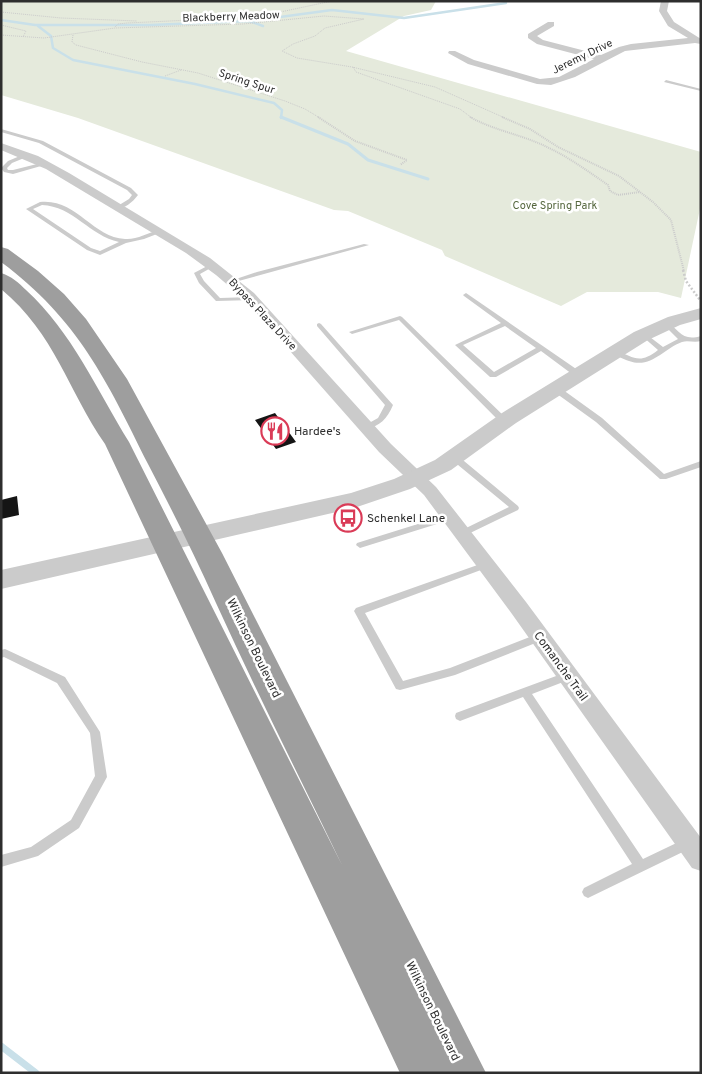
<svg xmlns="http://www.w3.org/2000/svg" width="702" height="1074" font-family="Overpass,sans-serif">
	<rect width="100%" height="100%" fill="#fff"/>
	<path fill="#e5eadc" d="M1 1H436L431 10 404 16 346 51 701 152V204L681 298 658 292H587L561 306 445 256 442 250 348 211 334 210 78 118 1 95Z"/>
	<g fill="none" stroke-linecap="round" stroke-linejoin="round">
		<path stroke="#c9e0e9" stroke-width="2.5" d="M1 20 35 25H150L251 21 332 10 404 18 506 3
			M249 21 263 26
			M38 26 51 36 53 48 73 60 195 84 274 103 282 110 281 118"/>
		<path stroke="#c9e0e9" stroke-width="3" d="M281 117 348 144 368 160 428 179"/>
		<path stroke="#c9e0e9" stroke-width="7" d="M1 1046 36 1073"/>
	</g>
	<path fill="#151515" d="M275 413 296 442 276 449 255 420Z
		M17 496 19 515 1 519V500Z"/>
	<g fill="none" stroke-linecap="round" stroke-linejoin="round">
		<path stroke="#cbcbcb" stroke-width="1" stroke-dasharray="1 1" stroke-linecap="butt" d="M1 12 61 18 137 21
			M1 25 26 31 23 37
			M115 27 118 24 127 23 234 18 271 14 332 1
			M1 35 44 38 115 28 243 24 324 16 364 19 325 28 315 36 293 44 282 51 297 58 352 67 435 87 505 118
			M73 35 72 42 76 45 142 62 198 73 285 101 305 109 320 118
			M353 67 356 72 460 109 472 118
			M165 76 181 70"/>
		<path stroke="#cbcbcb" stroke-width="2" stroke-dasharray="1 1" stroke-linecap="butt" d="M318 117 355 141 407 160 400 165
			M470 117C495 131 524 135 549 148 570 158 589 172 608 185L610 191 618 195 640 192
			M502 117 530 129 558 147 619 176 653 202 671 220 684 271"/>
		<path stroke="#cbcbcb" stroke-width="2.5" stroke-dasharray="2 2" stroke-linecap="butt" d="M683 270 686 281 700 300"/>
		<path fill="#cbcbcb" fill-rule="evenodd" d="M666 80 701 89V91L664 82Z
			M1 129 43 141 131 188 138 195C133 202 124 209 116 209V207L129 199 132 195 127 190 39 143 1 132Z
			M27 153 30 155 29 156 12 163 7 168 8 170H13L45 162 48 164 13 174 4 172 1 168 8 161Z
			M40 202C76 198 92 237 125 239 136 240 148 233 159 230L162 232 144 239 126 243 100 255 87 250 26 209ZM42 205C73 206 90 236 119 242L100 251 91 248 33 209Z
			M364 244 369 245 235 282 230 281 257 272Z
			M211 264 216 265 200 274 204 281 220 298 251 297 254 299 253 300 216 301 199 283 194 273Z
			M466 293 582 373V377H576L541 351 496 377H490L455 345 501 323 464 296 463 295ZM505 326 536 348 494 372 463 345Z
			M400 316 402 317 507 419 508 421 507 423H501L399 320 352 334 349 332Z
			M666 322C680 329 681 342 701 336V341C694 343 688 340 682 342 663 349 651 369 629 361 623 359 616 356 612 352L615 350C634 357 639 365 658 350L642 336V334H646L663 347 678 339 663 324Z
			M319 323 321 324 393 405C387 419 380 426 366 429L362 427 378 418 385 405 317 326V324Z
			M553 387H559L602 418 664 474 701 461V467L666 479H660L596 422 553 391Z
			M455 455 458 456 518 506 519 508 518 510 466 535H460L459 533 460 531 509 507 452 460 451 458 452 456Z
			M450 514 453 515 454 517 453 519 360 548 356 545 357 543Z
			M486 562 489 563 491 565 489 567 365 613 403 681 450 668 540 633 543 634 545 637 543 640 455 675 400 690 396 689 354 611 356 608Z
			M5 649 65 677 100 732 107 777 79 828 38 856 1 867V855L31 847 71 820 95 776 90 733 57 683 4 657 1 658V650Z
			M567 672 571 673 572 676 571 679 532 694 643 859 689 837 693 839 695 843 693 847 588 898 584 896 582 892 584 888 632 864 523 697 460 721 456 719 455 716 456 713Z"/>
		<path fill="#cbcbcb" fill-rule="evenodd" d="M661 1H669L667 11 674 22 701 39V44L695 43 625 51 575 77 551 85 537 84 468 64 448 53 449 51H455L474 60 540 79 559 77 594 59 537 44 528 38V34L548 22H554V26L537 36 543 40 601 55 619 47 631 44 688 38 668 26 659 11Z
			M1 143 38 156 69 173 210 258 254 293 391 444 436 487 526 602 701 838V871L692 868 512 614 424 495 379 452 244 299 216 275 186 253 46 169 1 150Z"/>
		<path fill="#cbcbcb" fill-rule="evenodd" d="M701 308V319L680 325 648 340 516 423 451 470 410 489 354 508 1 589V570L351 493 394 479 435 460 502 413 634 332 668 317Z"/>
		<path fill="#9e9e9e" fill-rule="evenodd" d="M1 247 8 249 38 271 64 294 86 319 127 379 222 553 486 1073H400L105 444C67 389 56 335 1 289V273C11 276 19 283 26 290 72 332 97 390 129 442L342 865C300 778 256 691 216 603 195 556 172 510 148 464 107 381 78 319 1 262Z"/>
	</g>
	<defs>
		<g id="restaurant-ring" transform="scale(1.4375)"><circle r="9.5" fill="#fff" stroke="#da3b57" stroke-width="1.5"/><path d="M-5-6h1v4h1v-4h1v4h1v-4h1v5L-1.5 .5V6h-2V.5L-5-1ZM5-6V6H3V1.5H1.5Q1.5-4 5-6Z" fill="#da3b57"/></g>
		<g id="bus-ring" transform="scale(1.4375)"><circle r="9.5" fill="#fff" stroke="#da3b57" stroke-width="1.5"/><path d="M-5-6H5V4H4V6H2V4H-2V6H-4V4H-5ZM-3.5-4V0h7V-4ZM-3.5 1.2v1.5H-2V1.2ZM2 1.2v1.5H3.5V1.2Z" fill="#da3b57"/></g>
	</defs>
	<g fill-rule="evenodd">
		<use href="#restaurant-ring" x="275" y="431"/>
		<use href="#bus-ring" x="348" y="518"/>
	</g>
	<g text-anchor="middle" stroke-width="5" stroke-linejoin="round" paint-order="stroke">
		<g font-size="11" fill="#2e2e2e" stroke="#fff">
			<text transform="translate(231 16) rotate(-2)" y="4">Blackberry Meadow</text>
			<text transform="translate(582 56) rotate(-26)" y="4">Jeremy Drive</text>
			<text transform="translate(247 81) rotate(18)" y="4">Spring Spur</text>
			<text transform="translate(263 314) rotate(47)" y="4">Bypass Plaza Drive</text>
		</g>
		<g font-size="11" fill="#55673e" stroke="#fff">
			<text x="555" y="209">Cove Spring Park</text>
		</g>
		<g font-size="12" fill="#2e2e2e" stroke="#fff" text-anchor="start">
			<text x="294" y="435">Hardee's</text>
			<text x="367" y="522">Schenkel Lane</text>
		</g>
		<g font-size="12" fill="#2e2e2e" stroke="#fff">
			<text transform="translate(254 648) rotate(64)" y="4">Wilkinson Boulevard</text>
			<text transform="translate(561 666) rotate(54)" y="4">Comanche Trail</text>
			<text transform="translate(433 1011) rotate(64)" y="4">Wilkinson Boulevard</text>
		</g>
	</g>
	<rect width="702" height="1074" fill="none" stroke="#2e2e2e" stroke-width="5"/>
</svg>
